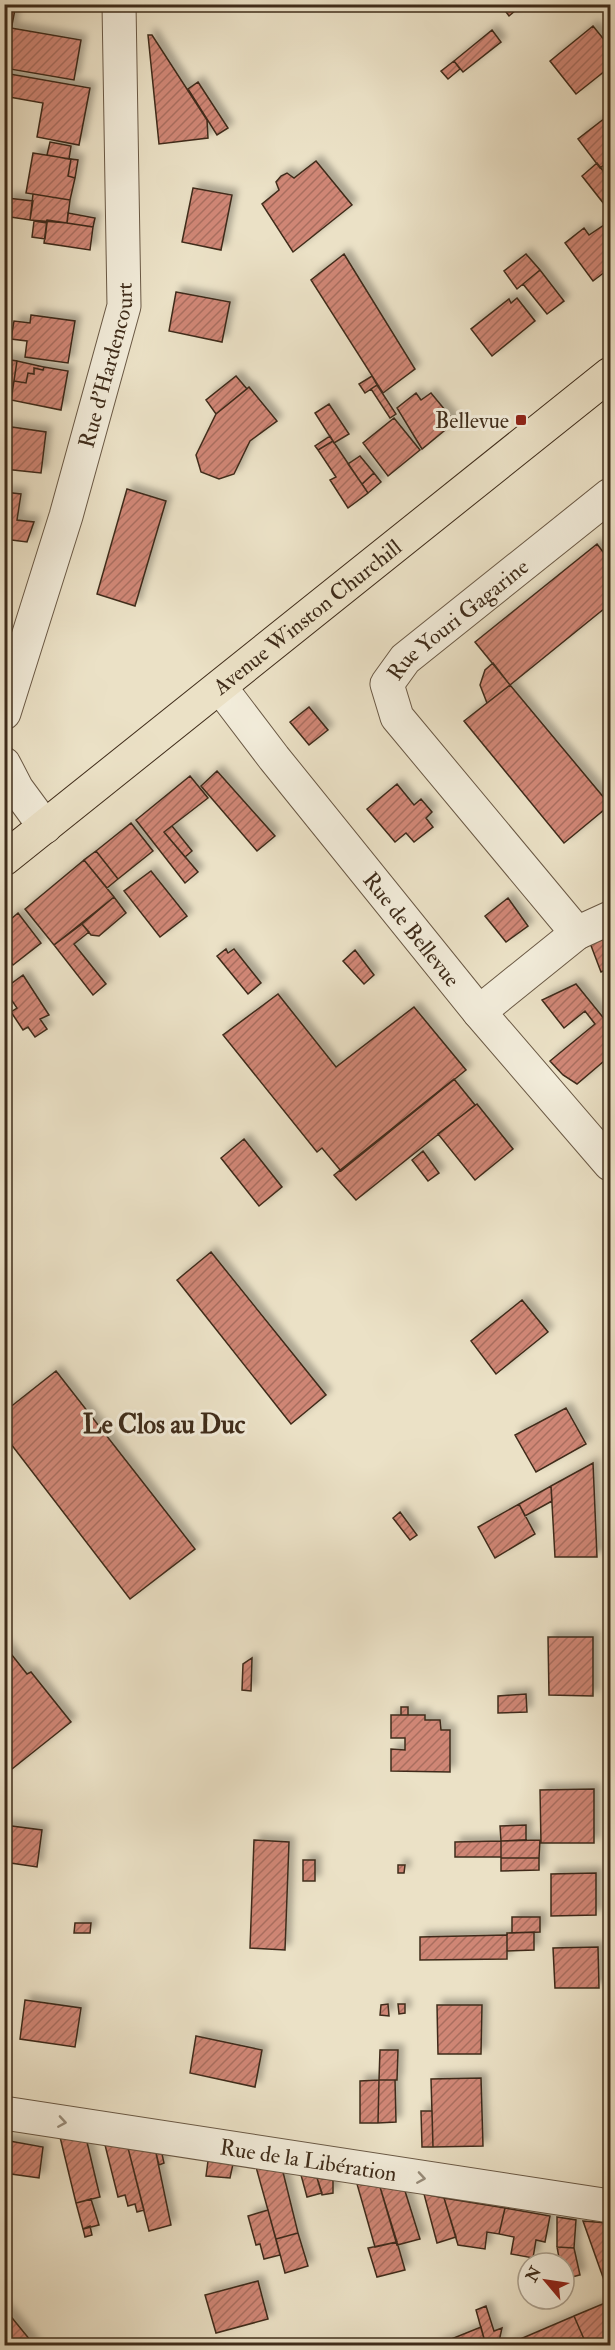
<svg xmlns="http://www.w3.org/2000/svg" width="615" height="2350" font-family="'IM FELL Double Pica',serif">
	<defs>
		<pattern id="building-hatch" width="6" height="6" patternUnits="userSpaceOnUse" patternTransform="scale(1.5)"><rect width="6" height="6" fill="#cf8675"/><path d="M-1 1l2-2M0 6l6-6M5 7l2-2" fill="none" stroke="#a96e5f"/></pattern>
		<filter id="shadow"><feDropShadow dx="5.5" dy="-5.5" stdDeviation="3" flood-color="#0004"/></filter>
	</defs>
	<rect width="100%" height="100%" fill="#ebe1c6"/>
	<filter id="stains"><feTurbulence type="fractalNoise" baseFrequency=".00333" numOctaves="4"/><feColorMatrix values="0 0 0 0 .2 0 0 0 0 .09 0 0 0 0 .02 0 0 0 .5 -.17"/></filter>
	<radialGradient id="worn" r=".72"><stop offset=".6" stop-color="#630" stop-opacity="0"/><stop offset="1" stop-color="#630" stop-opacity=".3"/></radialGradient>
	<path fill="url(#building-hatch)" stroke="#3f2c1a" stroke-width="1.5" filter="url(#shadow)" d="M4 4H16L10 36 4 35Z
		M500 4H523L509 16Z
		M593 26 610 47V67L576 94 550 61Z
		M11 28 81 40 74 80 4 68Z
		M492 30 501 42 463 72 454 61Z
		M148 35H152L207 120 208 138 159 144Z
		M454 61 460 69 448 79 441 71Z
		M4 73 90 88 79 145 37 137 43 103 4 96Z
		M198 82 228 128 217 135 188 89Z
		M605 118 610 125V160L600 168 578 139Z
		M50 142 71 146 69 159 47 155Z
		M33 153 71 159 68 176 75 178 70 200 26 193Z
		M71 159 78 160 75 178 68 176Z
		M316 161 352 205 293 252 262 204 279 190 276 182 281 176 287 173 294 178Z
		M597 163 610 180V207L608 209 582 176Z
		M193 188 232 195 221 250 182 242Z
		M33 194 70 200 67 223 30 220Z
		M7 198 33 201 30 220 4 216Z
		M68 213 95 218 93 227 67 223Z
		M47 220 93 227 90 250 44 243Z
		M34 221 47 223 45 239 32 237Z
		M604 225 610 234V268L593 281 565 243 584 228 589 235Z
		M344 254 415 369 383 393 311 280Z
		M526 254 540 270 517 289 504 271Z
		M540 270 564 301 547 314 523 284Z
		M176 292 230 302 222 342 169 331Z
		M517 298 535 321 492 356 471 329 509 299 511 303Z
		M31 315 75 321 68 363 25 357 27 341 11 339 14 321 30 323Z
		M4 359 17 361 11 400 4 399Z
		M17 361 44 367 43 370 34 368V374L28 373 26 383 14 381Z
		M44 367 68 371 61 410 11 400 14 381 26 383 28 373 34 374V368L43 370Z
		M236 376 247 389 216 414 206 400Z
		M372 376 377 385 365 393 359 384Z
		M377 385 396 414 390 418 371 389Z
		M249 387 277 421 250 441 234 474 219 479 201 472 196 455 216 414Z
		M416 393 421 400 431 393 455 422 422 449 397 408Z
		M329 404 349 434 334 443 315 413Z
		M394 418 420 450 388 476 363 443Z
		M5 426 46 432 41 473 4 469Z
		M330 436 333 441 318 450 315 446Z
		M333 441 368 493 348 508 330 480 336 477 318 450Z
		M360 456 374 473 362 484 348 464Z
		M374 473 381 482 368 493 362 484Z
		M127 489 166 501 135 606 97 594Z
		M4 492 21 494 17 520 34 522 27 542 4 539Z
		M597 544 610 561V604L510 685 475 642Z
		M493 663 510 685 487 703 480 685 485 670Z
		M510 685 610 805 564 843 464 721Z
		M309 707 328 730 309 745 290 722Z
		M217 771 275 836 257 851 201 786Z
		M190 776 208 798 164 832 198 872 185 883 136 820Z
		M397 784 414 805 421 799 432 812 426 818 433 827 414 842 406 833 395 842 367 809Z
		M131 823 153 851 118 879 96 851Z
		M172 826 192 851 185 857 164 832Z
		M96 851 118 879 107 888 84 860Z
		M84 860 114 897 54 945 25 909Z
		M151 871 187 916 160 937 124 891Z
		M114 897 126 913 99 936 91 935 82 924Z
		M508 898 528 926 506 942 485 916Z
		M18 913 41 943 13 965 4 954V925Z
		M82 924 89 932 74 944 106 984 93 995 54 945Z
		M610 934V968L601 972 590 943Z
		M226 949 228 953 234 949 261 983 248 994 217 956Z
		M355 950 374 975 364 984 343 961Z
		M23 975 49 1015 40 1019 47 1029 35 1037 28 1027 23 1030 11 1012 17 1008 4 989Z
		M576 984 610 1026V1056L577 1084 563 1075 550 1061 595 1024 585 1011 564 1028 542 1000Z
		M278 994 336 1067 414 1007 466 1070 341 1171 322 1148 317 1152 223 1035Z
		M454 1079 475 1105 356 1200 334 1175Z
		M477 1104 513 1149 475 1180 438 1134Z
		M244 1139 282 1187 259 1206 221 1158Z
		M423 1151 439 1173 428 1181 412 1160Z
		M211 1252 326 1395 291 1424 177 1280Z
		M522 1300 548 1332 496 1374 471 1341Z
		M56 1371 195 1549 130 1599 4 1435V1412Z
		M566 1408 586 1444 536 1472 515 1435Z
		M593 1463 597 1557H555L551 1486Z
		M551 1486 552 1501 525 1516 519 1504Z
		M519 1504 535 1534 495 1558 478 1527Z
		M400 1512 417 1535 410 1540 393 1518Z
		M548 1637H593V1696L549 1695Z
		M4 1645 27 1674 31 1672 71 1722 7 1773 4 1769Z
		M252 1658 251 1691 242 1690 243 1664Z
		M526 1694 527 1712 498 1713V1696Z
		M401 1707H408V1715H401Z
		M391 1715H425V1720H440L441 1730H450V1772L391 1771V1749L405 1750V1738H391Z
		M594 1789V1843H541L540 1790Z
		M4 1825 42 1830 37 1867 4 1862Z
		M526 1825V1840L501 1841 500 1826Z
		M254 1840 289 1842 285 1950 250 1948Z
		M540 1840 539 1858H501V1841Z
		M501 1841V1857H455V1842Z
		M501 1858H539V1870L501 1871Z
		M303 1860H315V1881H303Z
		M398 1865H405L404 1873H398Z
		M596 1873V1915L551 1916V1874Z
		M512 1917H540V1932L512 1933Z
		M75 1923H91L90 1933H74Z
		M534 1932V1950L507 1951V1933Z
		M507 1935V1959L420 1960V1937Z
		M598 1947 599 1988H555L553 1948Z
		M25 2000 81 2008 75 2047 20 2039Z
		M388 2004 389 2016 380 2015 381 2005Z
		M398 2004H405V2013L399 2014Z
		M437 2005H482L481 2054H438Z
		M196 2036 262 2050 255 2087 190 2073Z
		M380 2050H398L397 2080H379Z
		M481 2078 483 2146 433 2147 431 2079Z
		M379 2080H395L396 2122 378 2123Z
		M379 2080 378 2123H360V2081Z
		M421 2111H432L433 2147H422Z
		M60 2137 87 2142 100 2197 76 2203Z
		M4 2140 43 2147 39 2178 4 2173Z
		M105 2145 128 2148 144 2210 137 2212 135 2204 128 2206 125 2195 118 2197Z
		M128 2148 156 2153 171 2225 149 2231Z
		M156 2153 162 2154 164 2163 159 2165Z
		M208 2161 233 2164 230 2178 206 2176Z
		M256 2167 283 2172 298 2233 276 2239Z
		M301 2175 317 2178 322 2193 307 2197Z
		M317 2178 333 2180V2193L322 2195Z
		M357 2184 380 2187 397 2242 375 2247Z
		M380 2187 405 2191 420 2239 397 2245Z
		M424 2194 444 2198 456 2237 437 2243Z
		M444 2198 505 2208 499 2234 487 2232 485 2249 458 2245Z
		M91 2199 99 2225 83 2229 76 2203Z
		M505 2208 550 2216 545 2242 536 2240 533 2258 511 2254 514 2237 499 2234Z
		M268 2210 280 2255 264 2259 260 2244 256 2245 248 2216Z
		M557 2217 576 2220 574 2248 557 2247Z
		M583 2221 607 2223 610 2233V2297Z
		M90 2226 92 2235 85 2237 83 2229Z
		M298 2233 308 2266 285 2273 276 2239Z
		M397 2242 405 2270 377 2277 368 2248Z
		M557 2247 574 2248 580 2275 564 2279V2263H560Z
		M258 2281 268 2319 216 2333 205 2295Z
		M605 2303 610 2317V2341L601 2346H587L574 2316Z
		M486 2306 494 2331 502 2328 498 2346H486L476 2310Z
		M4 2308 35 2346H4Z
		M574 2316 587 2346H504Z
		M481 2327 486 2346H434Z"/>
	<g fill="none" stroke-linecap="round" stroke-linejoin="round">
		<g stroke="#6a5945" stroke-width="35">
			<g id="minor">
				<path id="s1" d="M220 687 274 758 479 1012 610 1164"/>
				<path id="s2" d="M4 713 66 516 124 306 119 4"/>
				<path d="M4 764 17 789 45 827"/>
				<path id="s3" d="M577 933 397 717 387 684 405 659 610 495"/>
				<path d="M479 1012 577 933 610 918"/>
				<path id="s4" d="M4 2113 610 2206"/>
			</g>
		</g>
		<g stroke="#3f2c1a" stroke-width="35">
			<g id="major">
				<path id="s5" d="M4 859 610 374"/>
			</g>
		</g>
		<use href="#minor" stroke="#f2ecda" stroke-width="33"/>
		<use href="#major" stroke="#ebe1c6" stroke-width="33"/>
	</g>
	<defs><path id="oneway-chevron" d="M-2-3.5L2.5 0L-2 3.5" fill="none" stroke-width="1.6" stroke-linecap="round" stroke-linejoin="round" transform="scale(1.5)"/></defs>
	<g stroke="#988c7a">
		<use href="#oneway-chevron" transform="translate(62 2122) rotate(9)"/>
		<use href="#oneway-chevron" transform="translate(421 2178) rotate(9)"/>
	</g>
	<rect fill="#8f2418" stroke="#f2ecda" stroke-width="2" x="515" y="414" width="12" height="12" rx="3"/>
	<g text-anchor="middle" stroke-width="6" stroke-linejoin="round" paint-order="stroke">
		<g font-size="22" fill="#3f2c1a" stroke="#f2ecda">
			<text dy="8" stroke="none"><textPath href="#s2" startOffset="363">Rue d'Hardencourt</textPath></text>
			<text dy="8" stroke="none"><textPath href="#s5" startOffset="388">Avenue Winston Churchill</textPath></text>
			<text dy="8" stroke="none"><textPath href="#s3" startOffset="412">Rue Youri Gagarine</textPath></text>
			<text dy="8" stroke="none"><textPath href="#s1" startOffset="309">Rue de Bellevue</textPath></text>
			<text dy="8" stroke="none"><textPath href="#s4" startOffset="308">Rue de la Libération</textPath></text>
		</g>
		<g font-size="22" fill="#3f2c1a" stroke="#f2ecda" text-anchor="end">
			<text x="509" y="428">Bellevue</text>
		</g>
		<g font-size="26" font-weight="bold" fill="#3f2c1a" stroke="#f2ecda">
			<text x="164" y="1433">Le Clos au Duc</text>
		</g>
	</g>
	<rect width="615" height="2350" fill="none" stroke="#ebe1c6" stroke-width="24"/>
	<rect x="6" y="6" width="603" height="2338" fill="none" stroke="#3f2c1a" stroke-width="3"/>
	<rect x="12" y="12" width="591" height="2326" fill="none" stroke="#3f2c1a" stroke-width="1.5"/>
	<g transform="translate(546 2281) rotate(299)"><circle r="28" fill="#f2ecda" stroke="#aa9f8d" stroke-width="1.5"/>
	<path d="M0-4.5L10 22L0 15L-10 22Z" fill="#8f2418"/>
	<text y="-9" font-size="16" font-weight="bold" text-anchor="middle" fill="#3f2c1a">N</text>
	</g>
	<rect width="100%" height="100%" filter="url(#stains)"/>
	<rect width="100%" height="100%" fill="url(#worn)"/>
</svg>
